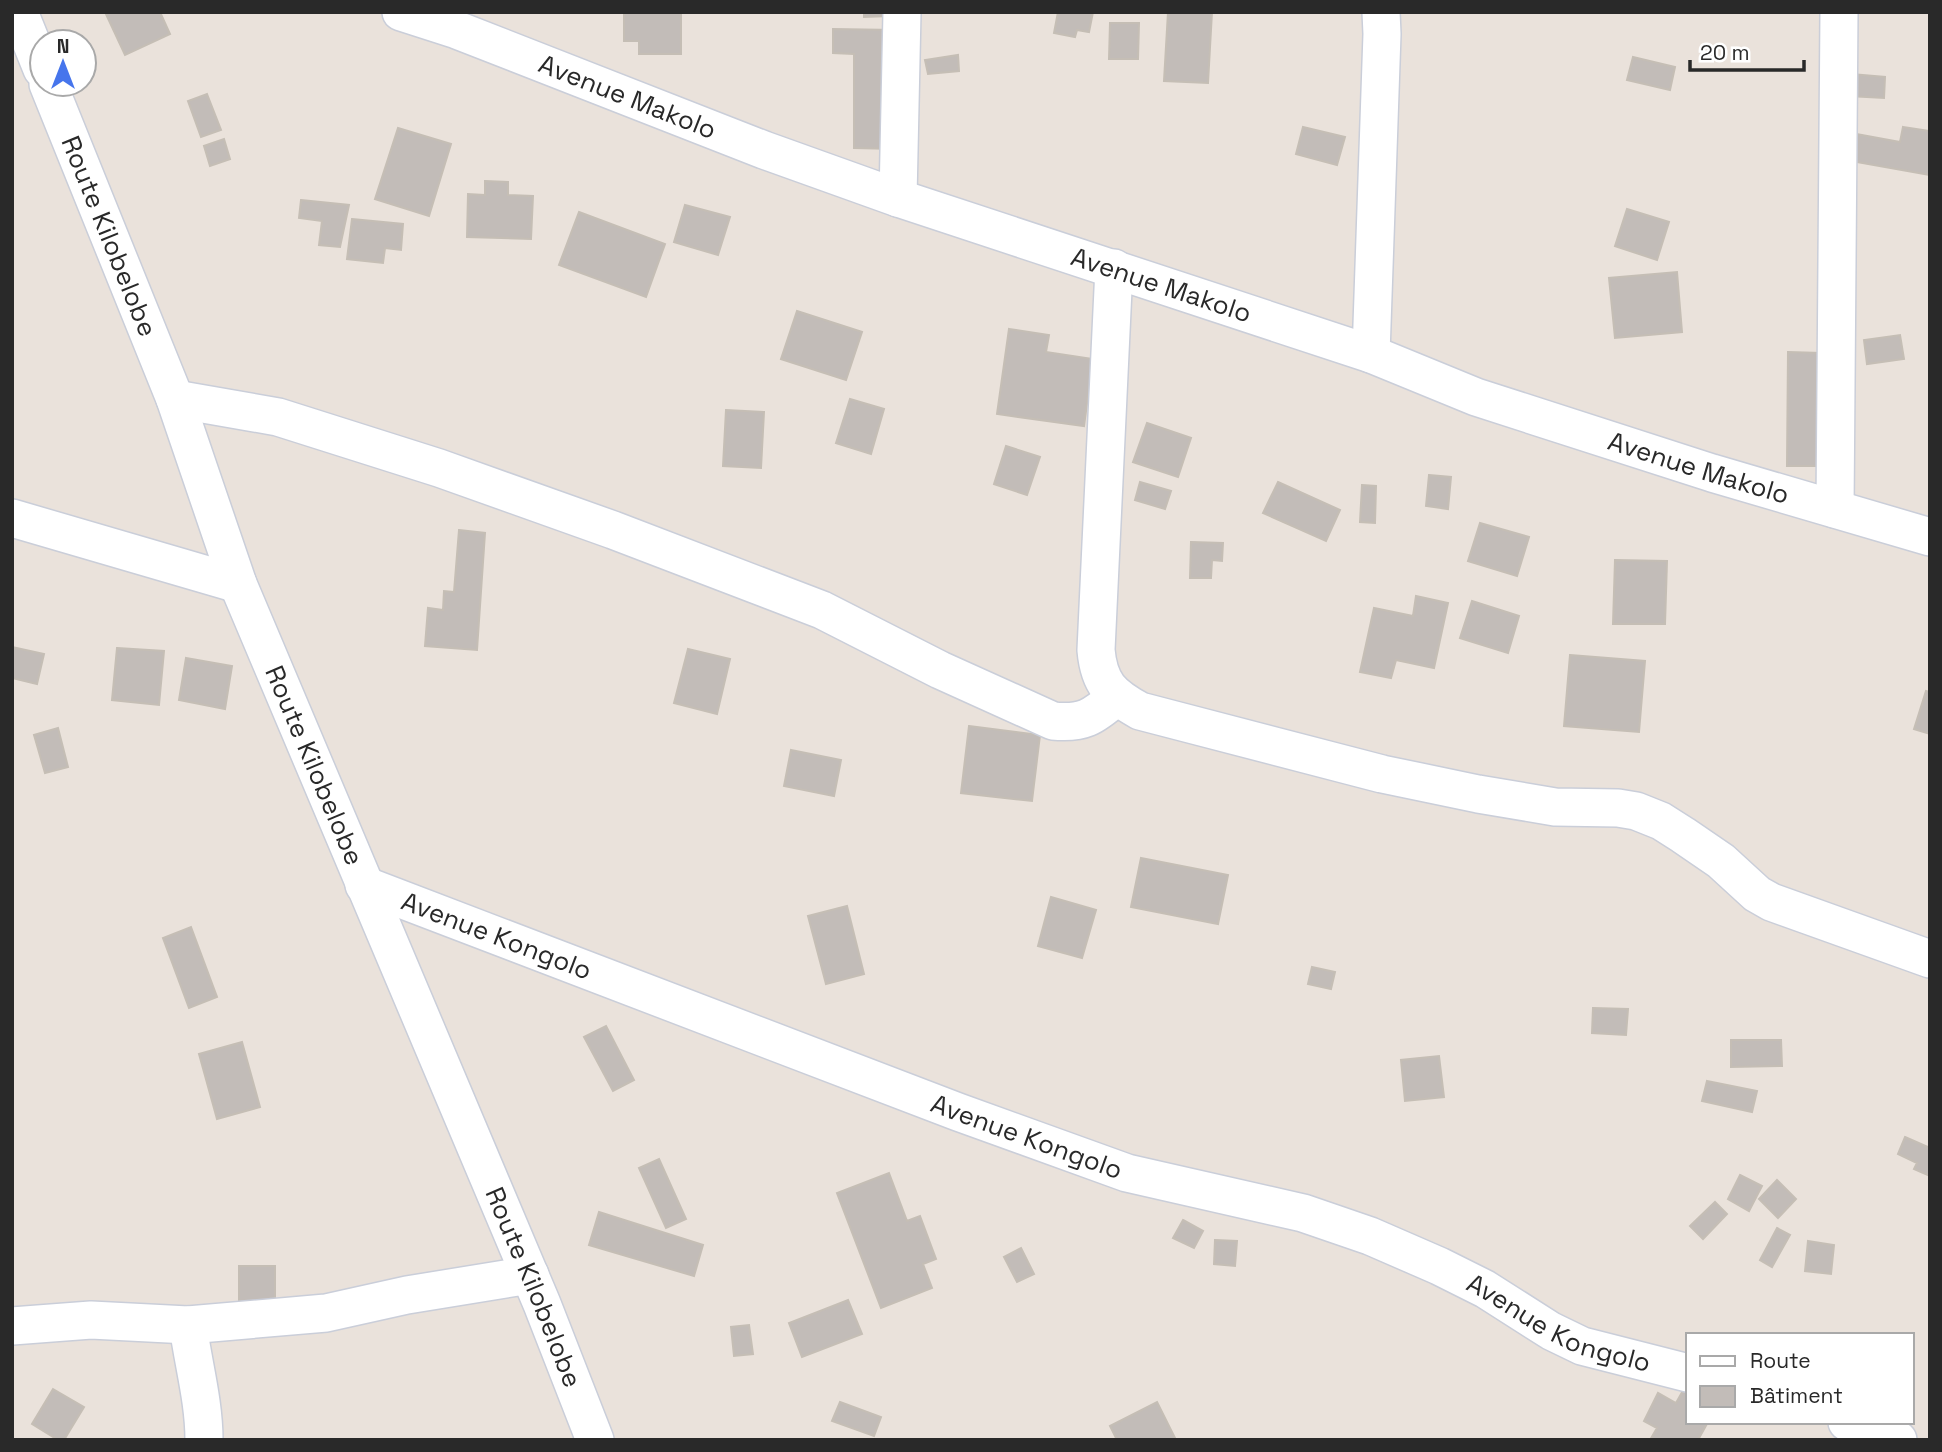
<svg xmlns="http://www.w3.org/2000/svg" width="1942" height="1452" font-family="'Space Grotesk',sans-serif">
	<rect width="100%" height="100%" fill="#eae2db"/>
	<path fill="#c2bcb8" stroke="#c5beb5" stroke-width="2" d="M105 12H160L170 34 125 55Z
		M624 12H681V54H639V41H624Z
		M864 12H890V16L864 17Z
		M1058 12H1093L1089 32 1077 30 1075 37 1054 33Z
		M1168 12H1212L1208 83 1164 81Z
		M1110 23H1139L1138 59H1109Z
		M833 29 895 30V149L854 148V54L833 53Z
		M958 55 959 71 928 74 925 60Z
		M1633 57 1675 67 1670 90 1627 80Z
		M1851 74 1885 77 1884 98 1849 96Z
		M207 94 221 130 201 137 188 101Z
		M1303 127 1345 137 1337 165 1296 154Z
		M1903 127 1930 131V175L1851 161 1856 134 1900 142Z
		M398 128 451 144 429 216 375 199Z
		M224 139 230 159 210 166 204 146Z
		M485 181 508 182V195L533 196 531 239 467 237 468 194 485 195Z
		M301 200 349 205 340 247 319 245 322 221 299 218Z
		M685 205 730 217 718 255 674 242Z
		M1627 209 1669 222 1657 260 1615 246Z
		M579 212 665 244 646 297 559 265Z
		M352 219 403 224 401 250 385 248 383 263 347 259Z
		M1677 272 1682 332 1615 338 1609 278Z
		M797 311 862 332 846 380 781 359Z
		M1009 329 1049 335 1046 352 1093 359 1084 426 997 414Z
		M1900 335 1904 359 1867 364 1864 340Z
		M1788 352 1821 353 1820 466H1787Z
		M850 399 884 409 871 454 836 443Z
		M726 410 764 412 761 468 723 466Z
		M1147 423 1191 438 1178 477 1133 462Z
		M1006 446 1040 457 1027 495 994 484Z
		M1429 475 1451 477 1448 509 1426 506Z
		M1140 482 1171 491 1165 509 1135 500Z
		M1278 482 1340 510 1326 541 1263 513Z
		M1362 485 1376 486 1375 523 1360 522Z
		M1480 523 1529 537 1517 576 1468 561Z
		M459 530 485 533 477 650 425 646 428 608 443 610 444 591 454 592Z
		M1191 542 1223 543 1222 561 1212 560 1211 578H1190Z
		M1615 560 1667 561 1665 624H1613Z
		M1416 596 1448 603 1434 668 1396 660 1391 678 1360 672 1374 608 1413 616Z
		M1472 601 1519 616 1508 653 1460 638Z
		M12 647 44 654 37 684 12 678Z
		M117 648 164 651 159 705 112 700Z
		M688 649 730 659 717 714 674 703Z
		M1570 655 1645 661 1639 732 1564 726Z
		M186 658 232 666 225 709 179 700Z
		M1926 691 1930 692V734L1914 729Z
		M969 726 1040 735 1032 801 961 793Z
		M58 728 68 767 45 773 34 735Z
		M791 750 841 760 834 796 784 786Z
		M1141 858 1228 875 1218 924 1131 907Z
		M1051 897 1096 910 1082 958 1038 946Z
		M847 906 864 974 826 984 808 916Z
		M191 927 217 997 189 1008 163 938Z
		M1312 967 1335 972 1331 989 1308 984Z
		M1593 1008 1628 1009 1626 1035 1592 1033Z
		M606 1026 634 1080 613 1091 584 1037Z
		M1731 1040H1781L1782 1066 1731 1067Z
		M242 1042 260 1107 217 1119 199 1054Z
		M1439 1056 1444 1097 1405 1101 1401 1060Z
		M1707 1081 1757 1091 1752 1112 1702 1101Z
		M1905 1137 1930 1148V1176L1914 1169 1917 1163 1898 1154Z
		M659 1159 686 1219 666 1228 639 1168Z
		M889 1173 907 1221 920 1216 936 1259 923 1264 932 1288 881 1308 837 1193Z
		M1740 1175 1762 1186 1749 1211 1728 1199Z
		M1777 1180 1796 1199 1778 1218 1759 1199Z
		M1715 1202 1727 1214 1703 1239 1690 1226Z
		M599 1212 703 1245 694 1276 589 1245Z
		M1183 1220 1203 1231 1194 1248 1173 1238Z
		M1777 1228 1790 1235 1772 1267 1760 1260Z
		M1215 1240 1237 1241 1235 1266 1214 1264Z
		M1808 1241 1834 1245 1831 1274 1805 1271Z
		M1021 1248 1034 1274 1017 1282 1004 1257Z
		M239 1266H275V1309H239Z
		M848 1300 862 1334 802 1357 789 1323Z
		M749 1325 753 1354 734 1356 731 1327Z
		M1685 1387 1688 1388V1422H1708L1698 1440H1650L1657 1428 1644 1421 1658 1393 1676 1403Z
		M53 1389 84 1407 64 1440H58L32 1424Z
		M840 1402 881 1417 874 1436 832 1421Z
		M1157 1402 1176 1440H1117L1110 1426Z"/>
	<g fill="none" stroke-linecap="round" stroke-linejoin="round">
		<g stroke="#caced9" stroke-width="40">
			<g id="street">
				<path d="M19 12 42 69"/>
				<path id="s1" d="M401 12 457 30 764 150 898 198 1371 354 1476 397 1712 473 1930 537"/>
				<path id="s2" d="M48 84 175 399 238 584 542 1304 595 1440"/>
				<path d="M898 198 902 12"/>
				<path d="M1114 268 1096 650C1099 684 1111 695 1140 711L1382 774 1478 794 1555 807 1618 808 1636 811 1661 821 1683 835 1721 861 1757 894 1771 902 1930 959"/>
				<path d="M1371 354 1382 34 1381 12"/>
				<path d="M175 399 278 417 439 468 613 530 822 610 940 670 1053 721C1083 724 1093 717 1115 698"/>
				<path d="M1835 509 1839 12"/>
				<path d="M12 518 238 584"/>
				<path id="s3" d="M364 885 958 1112 1127 1173 1303 1213 1370 1236 1439 1266 1485 1289 1551 1331 1582 1346 1688 1373"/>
				<path d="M188 1325C193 1363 204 1401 204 1440"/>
				<path d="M12 1326 91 1320 188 1325 326 1313 407 1295 530 1275"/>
				<path d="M1847 1422 1898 1440"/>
			</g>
		</g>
		<use href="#street" stroke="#fff" stroke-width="37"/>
	</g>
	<g text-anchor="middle" stroke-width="6" stroke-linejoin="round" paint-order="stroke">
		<g font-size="26" fill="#292929" stroke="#fff">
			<text dy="9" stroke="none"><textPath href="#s1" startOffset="242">Avenue Makolo</textPath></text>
			<text dy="9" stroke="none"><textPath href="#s2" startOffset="164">Route Kilobelobe</textPath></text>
			<text dy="9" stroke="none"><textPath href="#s1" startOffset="808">Avenue Makolo</textPath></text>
			<text dy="9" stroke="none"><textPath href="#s1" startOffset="1376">Avenue Makolo</textPath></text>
			<text dy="9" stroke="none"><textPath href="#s2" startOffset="732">Route Kilobelobe</textPath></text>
			<text dy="9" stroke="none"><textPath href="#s3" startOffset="142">Avenue Kongolo</textPath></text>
			<text dy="9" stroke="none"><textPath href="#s3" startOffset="709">Avenue Kongolo</textPath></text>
			<text dy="9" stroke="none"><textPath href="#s2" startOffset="1298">Route Kilobelobe</textPath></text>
			<text dy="9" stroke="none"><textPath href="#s3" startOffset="1276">Avenue Kongolo</textPath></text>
		</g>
	</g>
	<rect width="1942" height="1452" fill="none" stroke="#292929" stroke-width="28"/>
	<rect x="1686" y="1333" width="228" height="91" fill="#ffffff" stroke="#a9a9a9" stroke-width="2"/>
	<rect x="1700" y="1356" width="35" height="10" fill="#ffffff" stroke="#a9a9a9" stroke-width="2"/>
	<text x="1750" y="1368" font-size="21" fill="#292929">Route</text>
	<rect x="1700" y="1386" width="35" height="21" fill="#c2bcb8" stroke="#a9a9a9" stroke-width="2"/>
	<text x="1750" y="1403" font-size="21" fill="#292929">Bâtiment</text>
	<g transform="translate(63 63)"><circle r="33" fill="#ffffff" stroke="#a9a9a9" stroke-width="2"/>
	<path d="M0-5L12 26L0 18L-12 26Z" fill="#4675ec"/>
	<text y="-10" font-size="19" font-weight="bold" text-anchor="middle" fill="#292929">N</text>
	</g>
	<path d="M1690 60v10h114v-10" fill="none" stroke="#292929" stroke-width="3.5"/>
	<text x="1700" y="60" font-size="21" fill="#292929" stroke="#ffffff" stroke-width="5" paint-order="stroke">20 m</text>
</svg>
